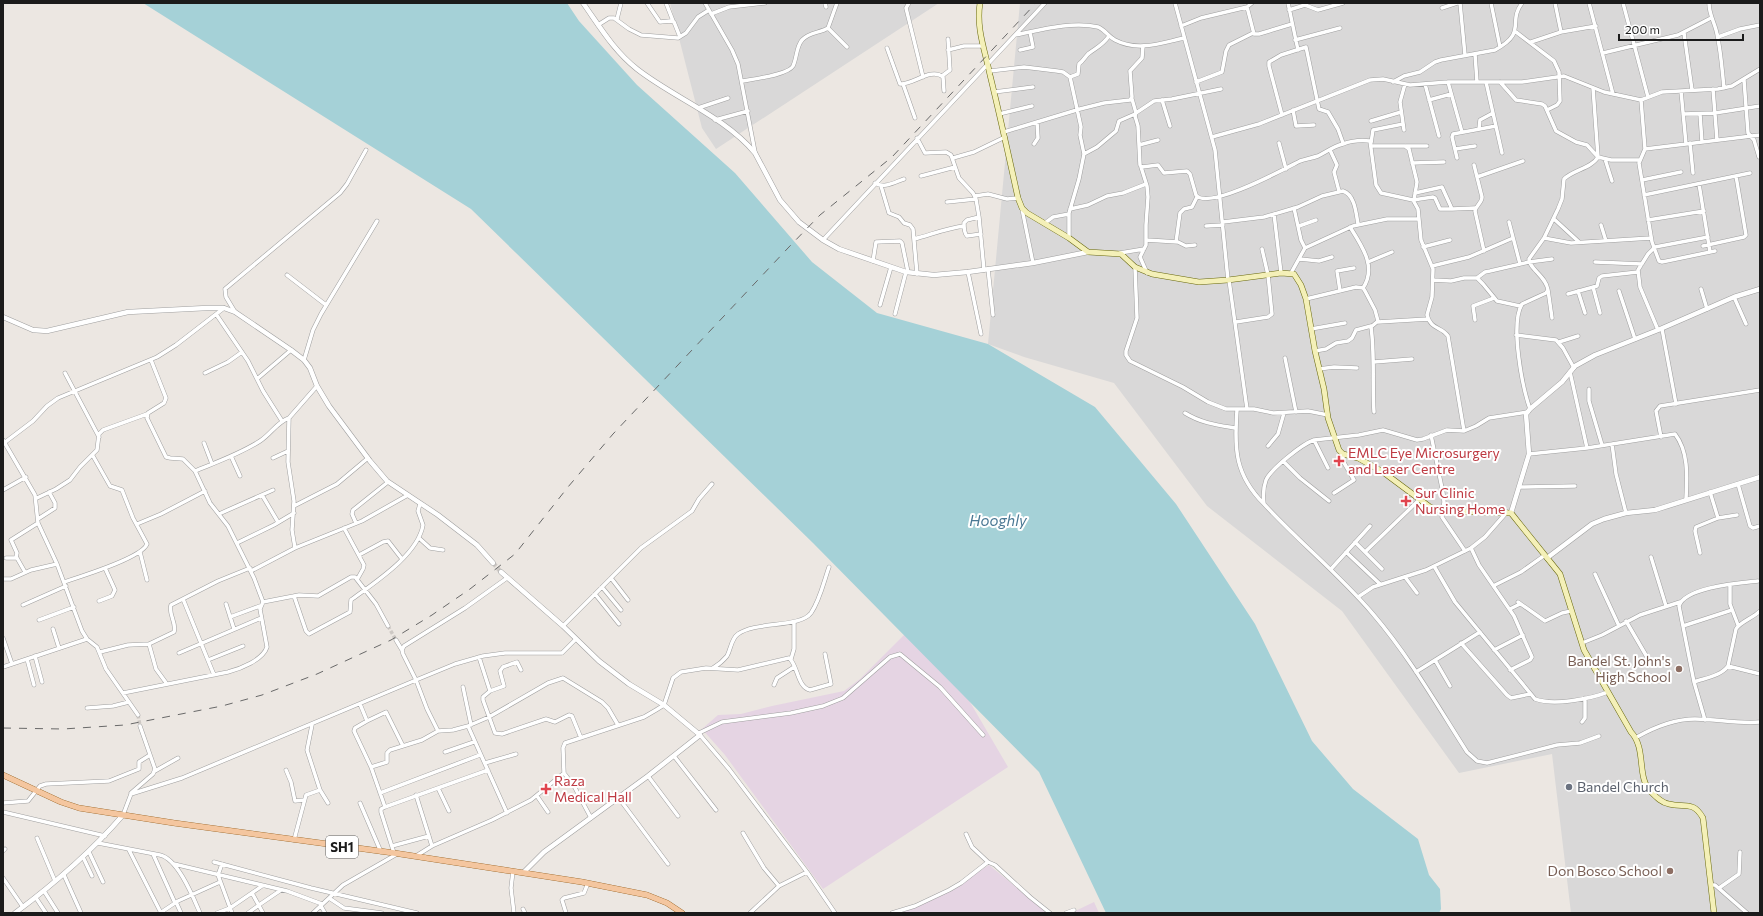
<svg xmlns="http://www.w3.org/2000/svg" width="1763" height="916" font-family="Commissioner,sans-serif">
	<rect width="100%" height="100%" fill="#ece7e2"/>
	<path fill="#d9d8d8" d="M670 3H939L716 149 702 128Z
		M1020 3H1760V913H1571L1552 754 1459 773 1342 611 1207 506 1114 383 1024 357 988 344Z"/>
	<path fill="#e5d4e3" d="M906 633 960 685 1008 767 823 889 725 755 702 729 718 715 741 714 772 706 844 691 860 679Z
		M989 865 1048 913H897L945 893Z
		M1094 902 1099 913H1071Z"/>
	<path fill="#a5d1d7" d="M143 3H567L579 21 637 85 735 173 812 262 877 313 988 344 1095 407 1176 504 1255 624 1312 741 1353 789 1418 839 1429 875 1440 889 1441 909 1439 913H1106L1039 772 813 543 471 209Z"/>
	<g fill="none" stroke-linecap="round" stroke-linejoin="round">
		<path stroke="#cdc8c4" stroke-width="3.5" stroke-dasharray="3.5 2" stroke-linecap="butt" d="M388 626 396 640
			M138 715 140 726"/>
		<path stroke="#cdc8c4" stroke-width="4.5" stroke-dasharray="4.5 2" stroke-linecap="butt" d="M493 563 501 572"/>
		<g stroke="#9f9f9f" stroke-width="4.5">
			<path id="minor" d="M647 3 660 22 670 21 674 22 680 37
				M666 3 673 21
				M705 3 732 50 738 64 755 152
				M825 3 826 7
				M909 3 906 8 923 77
				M1175 3 1215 150 1228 280
				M1288 3 1298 50
				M1460 3 1465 55
				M1491 3 1500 47
				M1555 3 1561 32
				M1589 3 1613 94
				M1623 3 1648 97
				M1709 3C1709 15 1715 23 1717 34 1721 52 1722 69 1724 88
				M1247 7 1254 34H1259L1292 24
				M1442 8 1457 3
				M1289 10 1305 5 1318 10 1343 3
				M711 14 729 7 765 3
				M617 19 621 3
				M598 25 609 18H614L629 29 641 35 678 38 686 33 698 17 709 10
				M1181 26 1201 18 1247 7 1252 3
				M828 28 847 47
				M1516 32 1554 61 1559 72 1560 101 1557 105 1547 110
				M1684 33 1692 90
				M1015 35C1040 30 1072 21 1098 27 1104 29 1109 37 1115 40 1138 52 1161 43 1184 38
				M1718 37 1740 29 1760 25
				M1295 40 1340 28
				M1531 42 1561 32 1596 26
				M887 48 900 84C913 85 931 67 943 77L944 91
				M948 50 964 46H982
				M1020 50 1033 47 1030 32
				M1603 53 1678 35 1711 18
				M1475 54 1477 82
				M990 71 1024 67 1057 71 1063 72 1070 77 1081 127 1080 135 1084 154 1079 179 1069 213V238
				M942 76 950 70 948 39
				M1070 77 1078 74 1079 64C1083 61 1085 57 1088 54 1097 47 1102 46 1109 36
				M1744 80 1748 133 1754 140 1759 157
				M742 81C753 79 788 75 793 66 797 58 796 47 802 40 809 32 820 33 828 28L837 3
				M1196 82 1222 72 1226 51 1229 45 1253 33
				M1393 82 1404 76 1420 72 1435 62 1441 60 1495 50C1528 32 1507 23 1522 3
				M1448 82 1462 132
				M1486 82 1502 153
				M1500 82 1516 100 1542 104 1545 106 1556 131 1576 142 1587 145 1598 157 1611 160H1640
				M903 84 915 118
				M1425 84 1439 136
				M1221 89 1172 99 1154 101 1136 113 1135 116 1138 126 1140 165 1142 167 1158 165 1164 173 1187 171 1190 174 1196 195C1208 211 1286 168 1300 161 1306 159 1312 158 1318 156 1326 152 1334 146 1343 144 1351 141 1361 140 1370 141L1376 185 1381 193 1413 200 1418 209 1421 240 1433 269 1432 297 1427 315C1431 330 1441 326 1448 336L1464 431
				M1713 89 1717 140
				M1681 91 1686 144
				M994 92 1033 87
				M1132 99 1136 113
				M1162 100 1170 126
				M1429 100 1451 94
				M1641 100 1645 149 1639 163 1652 242 1659 261 1662 262 1715 251
				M698 108 728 98
				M1293 110 1296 126 1314 125
				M999 114 1032 106
				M1683 114 1715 113 1760 106
				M1700 114 1702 142
				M1282 115 1269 66V62L1281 55 1306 47 1319 109 1328 112 1338 129 1343 143
				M715 120 748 111
				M1371 121 1401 112
				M1479 129 1480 120 1493 113
				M1404 130 1400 102 1405 84
				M1004 132 1080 109 1104 103 1130 100 1132 97 1130 71 1142 58 1143 46
				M1212 137 1259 124 1370 80 1383 79 1410 85 1448 82H1522L1564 76 1604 92 1641 100 1662 92 1718 89 1732 86 1760 69
				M917 138 925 153 946 152 951 155 959 178 973 193 976 199 979 217 984 270
				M1279 143 1286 169
				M1371 143 1373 130 1403 124
				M1690 143 1693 173
				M1034 144 1038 138 1037 122
				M1139 145 1158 140
				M1371 146H1405L1409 149 1417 182 1414 200
				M1406 146H1427
				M1455 149 1475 146
				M1645 149 1760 135
				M1330 150 1337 165 1334 172 1339 191
				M1084 154 1097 147 1116 131 1119 121 1135 114
				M953 158 974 152 1005 137
				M1457 158 1452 137 1453 134 1496 126
				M1605 159 1612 181
				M1412 163 1444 162
				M1474 165 1482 197C1482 203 1476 205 1475 211L1484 251
				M1141 167 1147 186 1148 197 1146 225V245L1140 257 1147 273
				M921 176 955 167
				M1477 177 1523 161
				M1642 180 1681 172
				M875 183C884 189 895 182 904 179
				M1699 184 1710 252
				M881 186 889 213 899 217 904 223 910 225 913 229 917 274
				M1415 193 1442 187 1452 209 1475 208
				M1644 195 1750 173
				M975 196 988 194 1007 199 1018 198
				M1413 200 1433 197 1435 198 1440 209H1452
				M947 202 976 199
				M1294 208 1301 240 1305 248
				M1022 209 1033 263
				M1070 209 1088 205 1107 196 1123 193 1146 184
				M1274 214 1281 273
				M979 217 967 220 964 223C964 227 964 233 967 236L981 234
				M1554 219 1579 242
				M1648 220 1704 211
				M1223 222 1264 217 1298 207 1322 196 1343 191C1355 195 1356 213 1358 224
				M1509 222 1520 264
				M1045 223 1053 217 1069 214
				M1601 225 1606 241
				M1206 226 1223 225
				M1299 226 1316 220
				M1350 227C1362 246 1377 267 1363 288
				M1544 238 1571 243 1651 238
				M914 239C930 235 947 228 964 226
				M823 240 1045 3
				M1146 240 1178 242 1186 246 1195 245
				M1176 242 1180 213 1184 209 1192 207 1197 197
				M1703 246 1744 237 1746 235 1736 176
				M1423 247 1450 240
				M1120 253 1144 249
				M1300 259 1319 261 1332 257
				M873 261 876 242 900 241 902 243 908 272
				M1368 262 1392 252
				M1595 262 1642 264
				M1432 266 1469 257 1513 238
				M1135 267 1137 318 1126 351V355L1130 361 1183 387 1208 402 1226 409H1254L1273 413 1308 411 1328 415
				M988 269 993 315
				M968 272 981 334
				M1291 273 1305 248 1353 226 1387 219H1419
				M287 275 326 305
				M1477 278 1485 272 1490 271 1529 262 1552 259
				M1229 280 1247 409
				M1433 280 1451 281 1464 278H1477L1483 284 1497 301 1520 306
				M1593 287 1600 313
				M1701 289 1707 309
				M1548 290 1552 318
				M1340 291 1337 271 1354 268
				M1578 291 1585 313
				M1619 291 1635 339
				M1568 294 1597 286 1599 278 1602 276 1638 272
				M1734 297 1746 324
				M1306 299 1356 287 1363 288 1365 291 1375 310 1378 321 1371 327C1375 355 1372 383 1374 412
				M880 305 891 267
				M235 312 226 297 225 289 340 193 347 184 366 150
				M216 314 248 361 263 391 282 421
				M895 314 906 272
				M1475 320 1473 306 1494 298
				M1236 322 1268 317 1272 314 1268 275 1262 249
				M1378 322 1428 319
				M1311 329 1345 323
				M1662 329 1676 404
				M1658 330 1640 287 1638 270 1648 254 1655 247 1708 237
				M1516 335 1556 340 1563 348 1574 368
				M1559 342 1578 336
				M1315 351 1326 349 1336 343 1348 341 1352 338 1356 330 1371 326
				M1285 358 1296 412
				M151 360 166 398 164 403 148 413 147 418 166 457 170 458 183 459 195 471 210 503 228 526 254 578 263 602 299 595 318 596 351 577H355L376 604 388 626
				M304 360 313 330 321 314 377 221
				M1374 362 1412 359
				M1319 369 1334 367 1357 368
				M1570 372 1587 448
				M65 373 99 437
				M205 373 228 362 242 352
				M257 379 291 350
				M1589 389V401L1602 445
				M1530 409C1522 386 1510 324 1522 304L1546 293 1548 290C1546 276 1529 269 1529 259L1544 238 1558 209 1562 199 1564 179C1573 170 1592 168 1598 157L1593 88
				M1237 410C1234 449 1235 475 1264 504
				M1528 412 1489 418 1476 426 1464 431 1447 430 1423 439 1417 440 1383 430 1359 435 1314 440C1302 444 1271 469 1266 480 1263 488 1263 496 1264 504 1299 542 1339 574 1373 614 1409 656 1437 705 1467 752L1477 761 1487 763 1557 745 1580 743 1599 736
				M1185 413C1201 423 1217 425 1235 428
				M1431 435 1443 493 1444 502 1442 517 1465 551
				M1661 437 1656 411 1660 406 1760 390
				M3 440 35 495 38 523 57 564 82 631 87 639 97 647 106 669 138 715
				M1314 440 1328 468
				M4 443 33 421 47 406 58 398 157 357 176 345 224 308
				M204 443 212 464
				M1612 444 1616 474 1626 513
				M1268 446 1278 434 1284 413
				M1529 454 1587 448 1675 434C1689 452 1687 478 1686 499
				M231 456 240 476
				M273 458 288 451
				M1283 461 1300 478 1329 501
				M195 471C217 462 240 454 260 441 271 434 277 422 289 418
				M1738 484 1750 526 1753 528 1760 526
				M1520 487 1575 486
				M3 490 26 477
				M1710 492 1718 518
				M1334 493 1354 480 1343 461V454
				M262 495 278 522
				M37 498 56 489 70 480 80 467 97 450 99 434 103 430 147 414
				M294 506 337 484 368 458
				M219 514 273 490
				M38 519 55 508V503L49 492
				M356 523 352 514 353 510 388 482
				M137 524 161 514 205 491
				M344 528 364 565 363 569 358 578
				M419 538 430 548 443 550
				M1355 542 1382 569
				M237 543 274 525 294 513
				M295 548 292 530 294 501 288 462 289 418 317 386
				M1471 548 1479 565 1514 616 1532 657 1530 660 1510 670
				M140 552 147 580
				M1346 552 1380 584
				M1365 552 1419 500
				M1700 553 1695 531 1696 527 1718 518 1737 515
				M359 555 383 542 388 541 402 559
				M16 557 17 553 11 540 38 523
				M1651 557 1666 606
				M6 558H17L25 572
				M1434 566 1455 602 1535 699C1553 706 1590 699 1608 692
				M1331 569 1370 526
				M251 571 295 548 362 521 408 495
				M1595 574 1619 626
				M1405 577 1417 593
				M507 578 465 608 404 646 402 650 403 654 416 680 455 664 483 656 505 653H562L576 639
				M611 578 628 600
				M3 579H11L31 570 57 564
				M64 582C79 577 142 558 147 544L133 518 122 490 110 486 93 456
				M1495 585 1521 572 1545 555
				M1730 585V604L1738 625
				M602 587 621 610
				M595 594 619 624
				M294 596 306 631 309 634 350 612 351 600C374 583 418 555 423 525L418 511 420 504
				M1358 597 1373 587 1426 570 1471 548 1485 537 1507 512
				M183 599 214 675
				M99 601 112 596 115 590 105 568
				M1518 602 1545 621 1562 613 1571 611
				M226 604 234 629
				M23 605 66 586
				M1510 609 1520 604
				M230 617 260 606
				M39 620 74 607
				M1626 621 1647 657
				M563 626 641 548 692 511 699 499 712 484
				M1683 626 1732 610
				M53 629 59 648
				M3 638 12 664
				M396 640 402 650
				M1461 643 1507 695 1511 698 1530 694
				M1582 643 1602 635 1640 615 1680 602
				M149 644 156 669 167 684
				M1494 650 1523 635
				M100 652 128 645 149 644 174 632C177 623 168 614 171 605L218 581 250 568
				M179 653 261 618
				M35 656 42 682
				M479 657 490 691 483 697V700L495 733 502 734 546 719 555 722 569 715 572 716 581 738
				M27 659 34 685
				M791 659 794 649V622
				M208 660 243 646
				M1435 660 1450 686
				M1728 666 1760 674
				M3 667 87 639
				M713 668C718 665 723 661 727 656 731 649 731 639 738 634 756 621 800 628 811 613 820 600 824 581 829 567
				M1416 672 1480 632
				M1694 682C1705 678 1721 676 1728 666L1736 629C1740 622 1753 618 1760 611
				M774 685 777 678 794 667
				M463 687 471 725
				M490 691 504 686 500 671 503 667 517 662 521 670
				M123 693 228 672C240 669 263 660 267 647L260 609 263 602
				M360 704 367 721 355 728 354 731 371 767 385 807 488 770
				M87 708 113 706 129 702
				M1705 720 1694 682 1679 606C1685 587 1740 583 1758 581
				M367 721 386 712 403 746
				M1582 722 1585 718V698
				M312 725 307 750 320 790 328 803
				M468 726 489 717 548 683 563 678 602 702 608 708 618 725
				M699 733 722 722 791 713 823 706 843 698 890 657 900 654 940 687 983 735
				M700 735 729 769 807 872 835 913
				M1637 737C1653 728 1675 719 1695 719 1717 719 1738 724 1760 722
				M445 752 474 742
				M674 756 716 810
				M485 763 516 754
				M371 767 387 762V753L390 750 422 740 438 731
				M286 770 291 782 295 801 304 800
				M155 771 178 758
				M564 773 574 786 591 818
				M648 776 678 816
				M438 788 449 811
				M131 793 153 774 155 769 140 726
				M380 793 480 755
				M416 795 432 846
				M537 796 548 812
				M618 797 668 864
				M3 803 28 801 40 786 46 784 109 781 139 769V762L150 755
				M360 803 381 852
				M385 807 381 809V812L394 853
				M3 812 105 836
				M123 815 131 794 182 778 416 680 427 709 438 731 453 730 468 726 507 813
				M743 833 764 868 779 886
				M966 834 972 847 988 862
				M37 838 55 881
				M294 840 306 795 320 790
				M98 843 160 855C178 859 193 897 200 913
				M392 846 429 836
				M129 850 161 913
				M3 851 5 849
				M89 852 103 882
				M153 854 175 903
				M416 856 432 846 492 820 531 800 564 773 563 748 565 743 644 717 656 710 664 705 673 678 681 672 706 668 738 670 789 658C798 665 797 687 810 690L831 684 825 654
				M83 857 92 876
				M214 862 311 888 417 913
				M174 864 287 891 322 904
				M222 864 218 875 232 913
				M513 871 511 888 514 913
				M64 875 81 913
				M3 878 23 907
				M1712 885H1715L1747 913
				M1719 888 1739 874 1740 852
				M44 891 58 913
				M252 893 263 913
				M36 898 46 913
				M329 898 344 908 382 913
				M176 902 181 913
				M259 905 281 890
				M321 906 325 913
				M523 909 525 913
				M160 913 178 901 220 882
				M217 913 230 908 262 886
				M248 913 259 905
				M313 913 343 885 397 854
				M566 913 562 900 564 898 584 893 588 883
				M750 913 779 886 807 872
				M892 913 915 906 949 890 961 883 988 862 995 865 1030 897 1050 913
				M1066 913 1074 910"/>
		</g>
		<g stroke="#9f9f9f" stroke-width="5.5">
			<path id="tertiary" d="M583 3C600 27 614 51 637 69 674 98 724 116 755 153L780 200 799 222 823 240 839 249 906 272 934 275 968 272 1033 263 1088 252
				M3 317 33 330 47 331 128 312 207 308H224L235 312 291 350 304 360 310 368 317 386 329 406 370 461 387 481 438 515 477 545 493 563
				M1511 513 1529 454 1526 414 1530 409 1562 382 1575 366 1595 355 1658 330 1734 297 1760 289
				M1547 558 1592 524 1604 519 1626 513 1655 510 1760 477
				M501 572 563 626 599 661 629 684 664 705 700 735 648 776 544 852 524 872
				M15 913C54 884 91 852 123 815"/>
		</g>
		<g stroke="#68680d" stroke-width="6">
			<path id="secondary" d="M980 3C976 29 985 50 990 75 1000 116 1009 157 1018 198L1022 208 1027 213 1069 238 1088 252 1121 254 1135 267 1152 274 1199 282 1228 280 1281 273 1294 274 1301 285 1306 299 1315 351 1324 389 1328 418 1339 450 1343 454 1358 458 1383 472 1430 507 1443 511 1511 513 1560 574 1584 650 1631 732C1647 749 1636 777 1651 792 1656 797 1662 803 1669 804 1684 808 1693 800 1703 818L1714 913"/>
		</g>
		<g stroke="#87500b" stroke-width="6">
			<path id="primary" d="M3 775 61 802 79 808 174 823 394 853 582 882 647 895 667 903 682 913"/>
		</g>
		<use href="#minor" stroke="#fff" stroke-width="3.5"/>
		<use href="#tertiary" stroke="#fff" stroke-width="4.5"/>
		<use href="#secondary" stroke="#f4f0b8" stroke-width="5"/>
		<use href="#primary" stroke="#f4c69f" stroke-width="5.5"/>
		<path stroke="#696969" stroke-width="1" stroke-dasharray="8 8" stroke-linecap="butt" d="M3 728 63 729 125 725 222 706 262 695 317 674 391 640 432 615 470 589 515 554 568 487 613 434 788 248 820 215 892 157 1036 3"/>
	</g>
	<g fill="#e0444e" stroke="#fff" stroke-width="1.5">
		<path d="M1337 455h4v4h4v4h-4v4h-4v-4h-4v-4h4z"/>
		<path d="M1404 495h4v4h4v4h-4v4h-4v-4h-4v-4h4z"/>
		<path d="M544 783h4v4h4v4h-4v4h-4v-4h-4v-4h4z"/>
	</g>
	<g fill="#8d6e63" stroke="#fff" stroke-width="1.5">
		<circle cx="1679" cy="669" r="4"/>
		<circle cx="1670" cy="871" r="4"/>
	</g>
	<circle fill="#6b7280" stroke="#fff" stroke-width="1.5" cx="1569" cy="787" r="4"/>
	<g text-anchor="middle" stroke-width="4" stroke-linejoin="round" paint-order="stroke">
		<rect fill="#fff" stroke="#5f5f5f" stroke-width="1" x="326" y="836" width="32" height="22" rx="3"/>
		<g font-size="13" font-weight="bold" fill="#1b1b1b">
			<text x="342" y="852">SH1</text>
		</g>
		<g font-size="14" fill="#be3a42" stroke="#fff" text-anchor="start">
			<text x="1348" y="458">EMLC Eye Microsurgery<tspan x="1348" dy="16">and Laser Centre</tspan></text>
			<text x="1415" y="498">Sur Clinic<tspan x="1415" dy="16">Nursing Home</tspan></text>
			<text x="554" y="786">Raza<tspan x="554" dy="16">Medical Hall</tspan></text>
		</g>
		<g font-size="14" fill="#785e54" stroke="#fff" text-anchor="end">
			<text x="1671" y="666">Bandel St. John's<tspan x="1671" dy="16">High School</tspan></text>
			<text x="1662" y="876">Don Bosco School</text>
		</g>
		<g font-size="14" fill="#5b616d" stroke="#fff" text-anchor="start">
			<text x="1577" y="792">Bandel Church</text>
		</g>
		<g font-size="15" font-style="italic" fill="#4a7894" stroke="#fff">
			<text x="998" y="526">Hooghly</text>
		</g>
	</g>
	<rect width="1763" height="916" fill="none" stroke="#1b1b1b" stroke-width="8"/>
	<path d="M1619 34v6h124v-6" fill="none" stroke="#1b1b1b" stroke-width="2"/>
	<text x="1625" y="34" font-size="12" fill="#1b1b1b" stroke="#ffffff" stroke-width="3" paint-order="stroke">200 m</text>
</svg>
